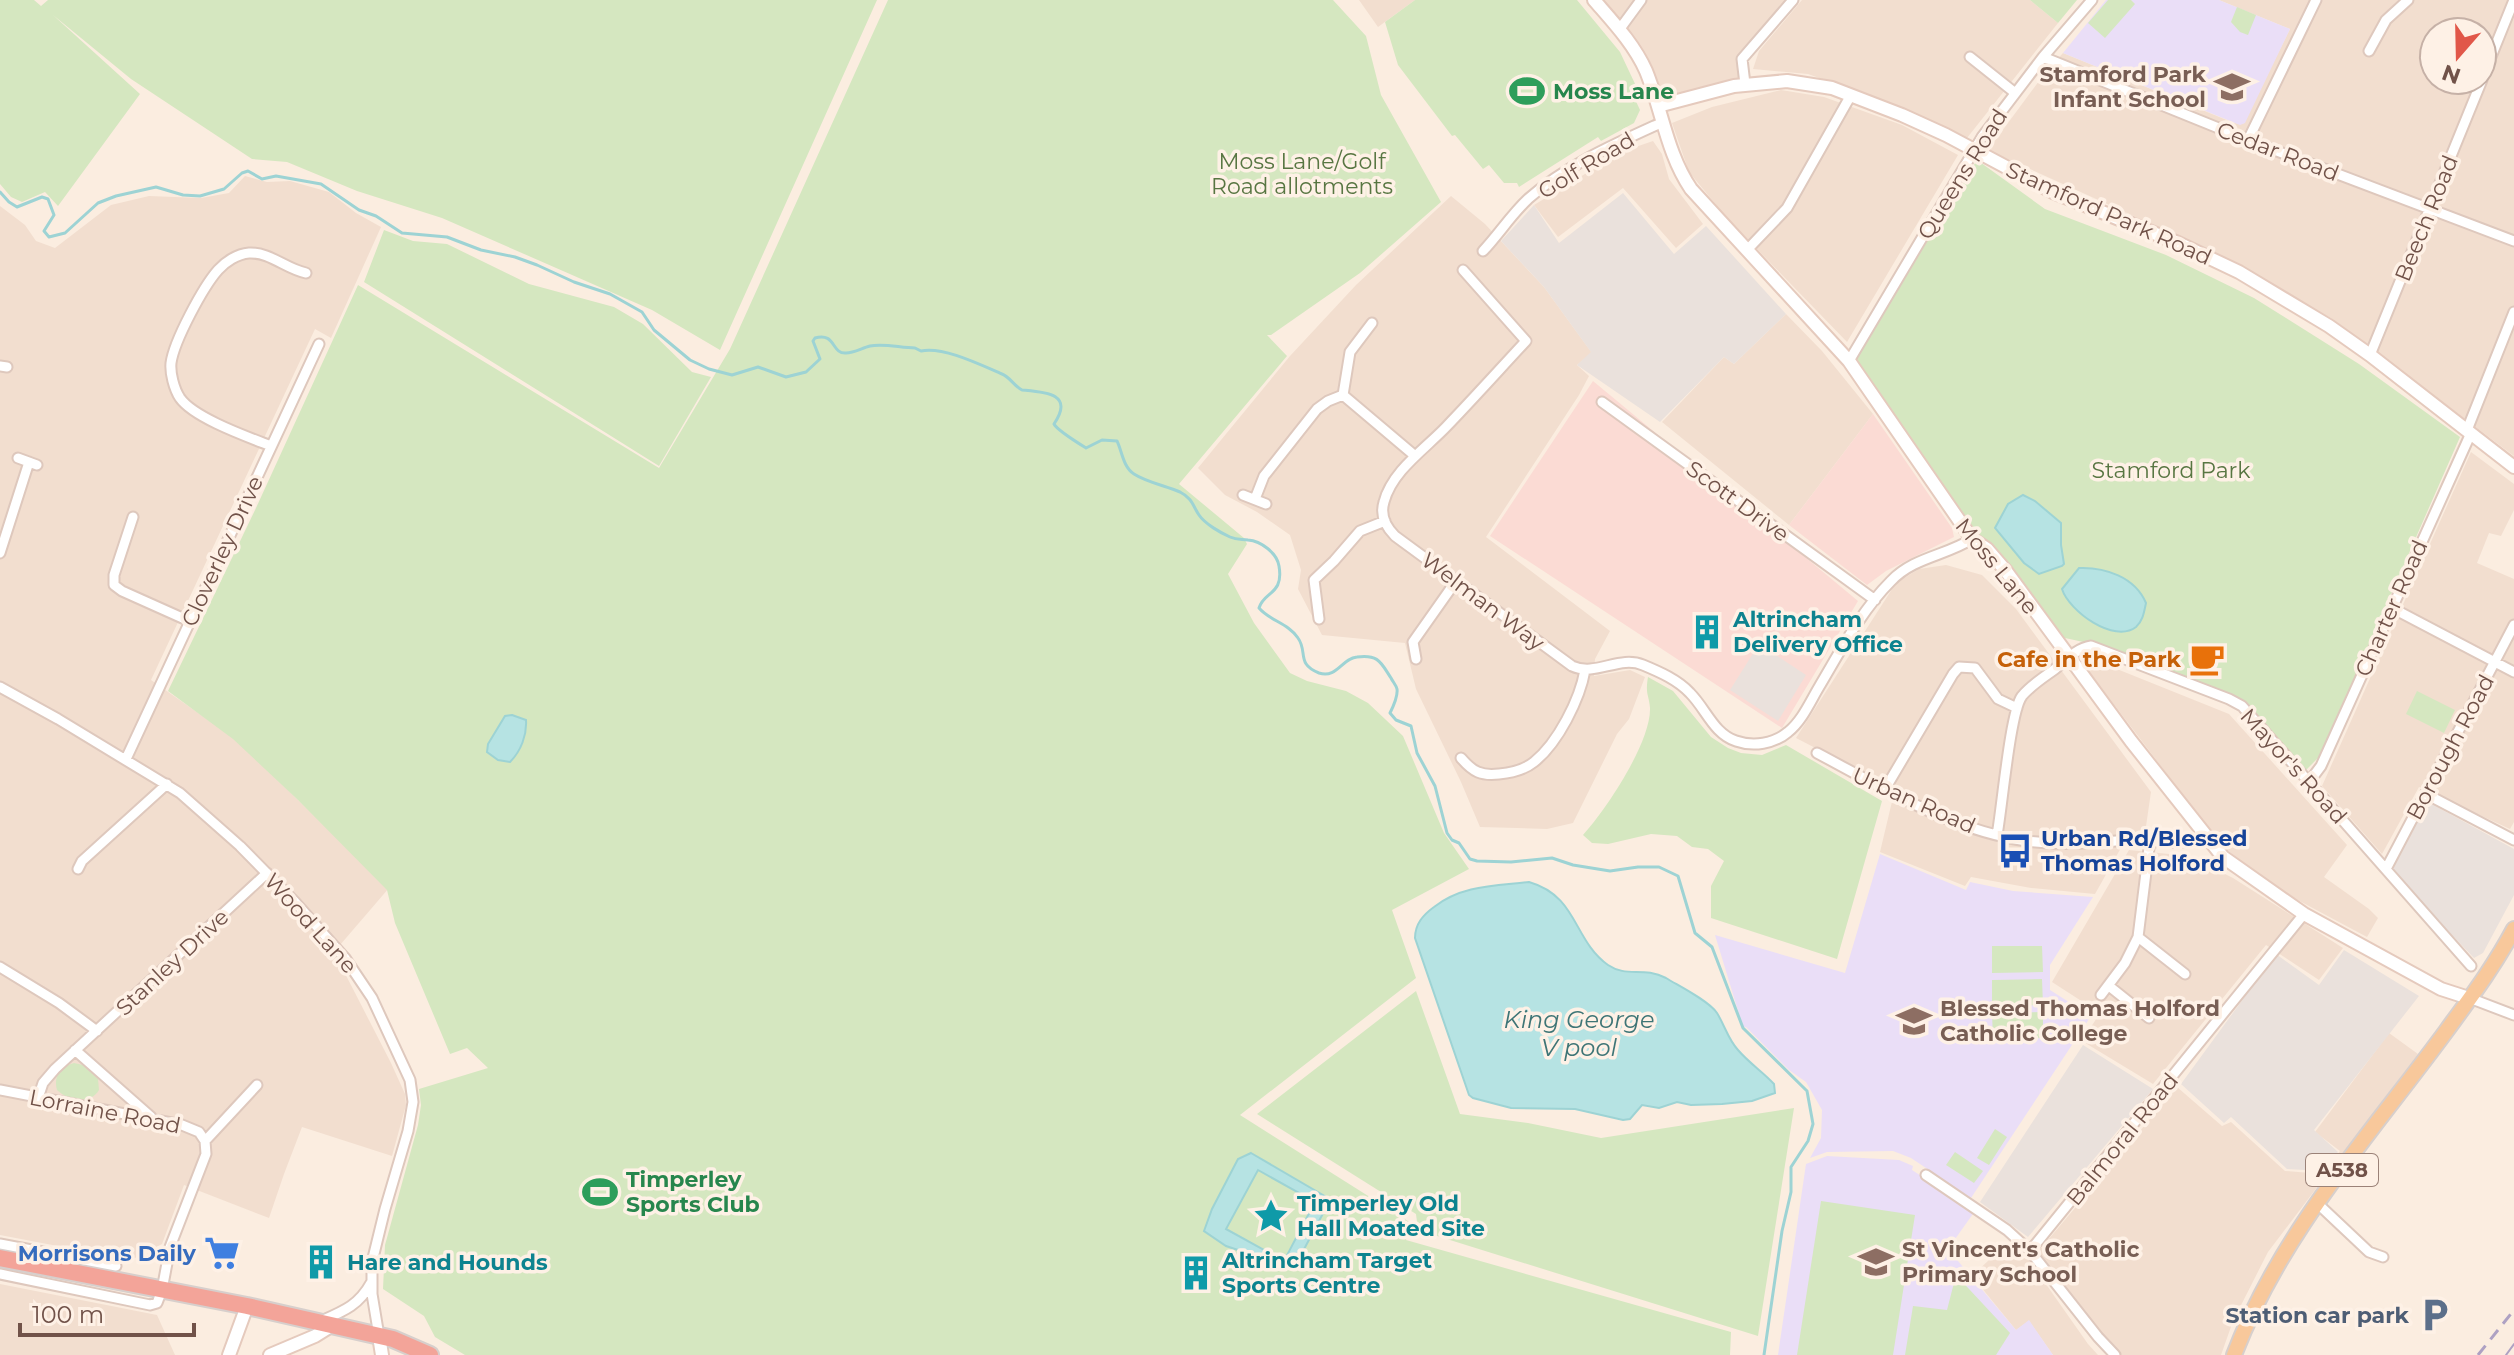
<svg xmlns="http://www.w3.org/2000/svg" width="2514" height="1355" font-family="Montserrat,sans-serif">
	<rect width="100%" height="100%" fill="#fbede0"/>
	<path fill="#f2decf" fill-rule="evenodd" d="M1359 0H1415L1378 27Z
		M1594 0H1793L1742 59 1745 84 1658 106 1646 71Z
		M1802 0H2030L2058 23 1967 138 1872 97 1808 74 1753 69 1759 51Z
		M2219 0H2514V456L2331 318 2189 241 1988 150 2045 73 2063 53 2234 123 2243 124 2290 29ZM2434 32H2482V80H2434Z
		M1781 90 1824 97 1902 125 1958 155 1847 342 1727 218 1689 172 1672 123 1712 107Z
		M1653 141 1662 154 1669 179 1703 224 1676 248 1623 188 1558 237 1534 205 1621 152Z
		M245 176 267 182 290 181 329 192 356 213 381 227 331 338 315 329 151 680 234 738 389 888 334 952 391 1063 405 1094 406 1105 392 1156 302 1127 284 1174 269 1218 184 1185 162 1244 131 1260 0 1235V206L25 225 36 241 55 248 111 205 149 196 201 198 229 193Z
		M1451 196 1485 224 1544 287 1592 353 1577 365 1589 376 1579 395 1486 537 1610 631 1595 659 1594 676 1630 670 1645 677 1629 719 1617 734 1573 823 1547 829 1480 827 1461 782 1416 689 1405 643 1322 635 1298 589 1301 570 1290 535 1257 512 1225 495 1198 468 1290 356 1356 285Z
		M1786 314 1822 351 1873 414 1789 525 1662 422 1724 357 1734 364Z
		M2471 452 2514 484V510L2501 536 2489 533 2477 563 2514 579V822L2510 829 2419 787 2382 854 2322 786Z
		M1946 565 1982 575 2016 609 2151 792 2145 833 2122 846 2095 894 2031 888 1971 877 1965 886 1880 852 1895 789 1796 738 1896 583 1919 569Z
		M2087 657 2229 714 2347 845 2324 877 2369 909 2378 918 2367 937 2275 888 2221 845 2084 665Z
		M2129 850 2189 856 2233 878 2343 948 2319 980 2266 945 2153 1084 2082 1041 2100 1013 2052 982Z
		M2389 1033 2418 1054 2268 1252 2233 1321 2221 1355H2121L2118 1353 2037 1253 2177 1087 2222 1126 2231 1122 2285 1171 2323 1174 2340 1151 2315 1132Z
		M2007 1243 2029 1260 2088 1344 2098 1355H2053L2029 1321 2016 1330 1972 1276Z
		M0 1284 157 1315 175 1355H0Z"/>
	<path fill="#fbdbd4" d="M1593 381 1858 601 1782 728 1490 536Z
		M1873 414 1952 528 1954 537 1886 571 1867 585 1789 525Z"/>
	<path fill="#eae1dc" d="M1623 193 1674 254 1706 226 1786 314 1734 364 1724 357 1660 422 1577 365 1591 352 1544 287 1501 241 1534 205 1559 243Z
		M1759 644 1806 675 1778 721 1730 690Z
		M2426 801 2514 849V895L2483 953 2474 958 2389 869Z
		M2344 950 2419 996 2314 1130 2338 1152 2323 1171 2287 1169 2231 1117 2224 1123 2181 1084 2276 954 2319 985Z
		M2083 1045 2153 1089 2028 1237 1980 1202Z"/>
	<path fill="#eadef7" d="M2106 0H2219L2290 29 2245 123 2240 125 2063 53Z
		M1880 854 1966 890 1970 882 2013 891 2093 897 2050 965V990L2091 1016 1971 1198 1911 1158 1893 1151 1827 1152 1810 1158 1821 1138 1822 1110 1806 1082 1789 1070 1746 1027H1743L1715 935 1845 973Z
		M1827 1156 1899 1160 1913 1166 1912 1170 1975 1211 1948 1249 2016 1330 2029 1320 2053 1355H1778L1806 1164Z"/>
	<path fill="#d5e7c0" d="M0 0H34L41 6 48 0H877L720 350 652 310 442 218 357 191 287 162 252 159 131 79 53 15 140 94 58 206 45 192 22 202 11 197 0 184Z
		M888 0H1333L1366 36 1381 95 1441 202 1360 273 1271 335H1267L1287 356 1179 484 1244 538 1247 544 1228 574 1254 623 1290 673 1307 681 1346 691 1368 703 1403 736 1444 833 1469 869 1392 910 1416 978 1240 1115 1411 1223 1406 1240 1731 1332 1730 1355H465L435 1337 424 1316 383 1289 385 1245 418 1125 421 1105 419 1089 488 1068 467 1048 450 1054 395 923 387 890 298 800 233 739 168 691 256 508 358 285 659 468 730 349Z
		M1415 0H1577L1620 52 1637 88 1634 97 1640 110 1634 123 1601 141 1598 137 1519 187 1517 183H1504L1489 165 1483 169 1455 135 1452 136 1398 65 1385 22Z
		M2030 0H2077L2058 23Z
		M2108 0H2131L2135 4 2105 38 2088 23Z
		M2237 7 2256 15 2248 35 2240 32 2231 22Z
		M1977 160 2045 209 2166 255 2254 298 2359 364 2460 437 2320 756 2304 772 2250 710 2097 645 2056 636 1949 497 1855 359Z
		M384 230 413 241 447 244 529 284 614 307 643 324 692 372 711 377 659 466 364 282Z
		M1648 677 1673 691 1711 737 1728 748 1741 753 1762 755 1786 745 1882 801 1837 959 1711 918V886L1724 861 1708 849 1692 847 1677 836 1651 834 1608 844 1592 843 1583 835C1606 810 1651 742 1650 708 1649 694 1645 695 1648 677Z
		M2417 691 2455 710 2444 733 2406 714Z
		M1992 946H2042L2043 972 1992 973Z
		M2042 979 2043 1005 1992 1006V980Z
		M1416 991 1460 1114 1528 1123 1601 1138 1794 1108 1758 1336 1418 1230 1416 1214 1257 1114Z
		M2043 1012V1038L1993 1039 1992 1013Z
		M74 1063 83 1065 98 1079 99 1090C90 1105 68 1101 57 1090 53 1076 61 1066 74 1063Z
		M1995 1129 2007 1137 1989 1165 1977 1158Z
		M1955 1152 1983 1171 1974 1183 1946 1165Z
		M1821 1201 1915 1215 1893 1355H1797Z
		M1956 1275 2010 1333 1996 1355H1905L1913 1306 1947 1310Z"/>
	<path fill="#b6e3e3" stroke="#9dd3d4" stroke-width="2" fill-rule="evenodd" d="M2023 495 2035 501 2061 523V545L2064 564 2062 566 2039 574 2024 563 1995 528 2008 504Z
		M2079 568C2105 567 2135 577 2146 603 2144 612 2143 621 2136 627 2114 644 2069 611 2062 589Z
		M512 715 526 720C527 735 521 751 510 762L498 760 487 752 488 744 505 716Z
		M1529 882C1578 896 1573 940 1608 965 1627 978 1643 966 1666 978 1679 986 1709 1001 1717 1013 1725 1026 1728 1039 1738 1050 1749 1063 1763 1072 1774 1084L1775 1093 1752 1101 1722 1104 1691 1105 1677 1102 1659 1108 1642 1105 1630 1119 1623 1120 1575 1109 1511 1108 1473 1098 1469 1095 1415 938C1415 924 1423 915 1434 907 1462 885 1495 886 1529 882Z
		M1251 1153 1328 1198 1327 1206 1294 1268 1280 1270 1253 1255 1226 1246 1204 1231 1212 1209 1238 1159ZM1258 1170 1315 1202 1284 1261 1226 1229Z"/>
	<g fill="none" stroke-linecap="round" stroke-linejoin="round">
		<path stroke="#9dd3d4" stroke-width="3" d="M0 192 9 202 17 207 42 197 48 199 54 215 44 231 49 237 65 233 98 203 116 196 156 187 183 195 200 196 224 189 242 173 248 171 262 179 276 176 321 184 359 210 376 216 402 233 447 237 481 250 515 257 537 265 574 282 610 294 642 312 654 330 690 360 709 369 732 375 758 367 786 377 806 372 820 359 813 341 815 338C836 332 831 354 846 353 854 353 862 348 870 346 884 343 901 348 915 348L921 351C943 346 981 365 1002 374 1010 377 1014 386 1022 390 1044 392 1075 393 1054 424 1057 430 1078 443 1086 448L1102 440 1117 441C1122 451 1123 467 1134 474 1146 482 1166 486 1180 492 1192 498 1193 506 1199 515 1205 524 1221 533 1230 537 1237 540 1241 539 1248 540 1261 541 1277 553 1279 566 1284 595 1264 591 1259 608 1270 621 1288 623 1298 638 1308 652 1296 664 1319 673 1337 679 1342 658 1357 657 1379 654 1381 663 1391 678 1393 682 1396 685 1397 689 1398 696 1393 707 1390 713L1396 720 1411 726 1417 753 1435 786 1447 833 1452 840 1459 843 1470 859 1477 861 1511 862 1552 858 1573 865 1610 871 1638 867H1659L1678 876 1695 933 1712 947 1743 1028 1807 1091 1813 1124 1808 1141 1791 1167V1192L1782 1231 1764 1355"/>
		<g stroke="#dec8bd" stroke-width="13">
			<path id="street" d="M1619 30 1641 0
				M2369 51 2386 20 2408 0
				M1970 57 2014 92
				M2043 57 2248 140 2514 241
				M2482 79 2514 0
				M1745 84 1742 59 1793 0
				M2248 140 2316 0
				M1747 250 1787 208 1851 95
				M1483 251C1499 234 1511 215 1528 199 1566 165 1617 143 1663 122
				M1463 270 1526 341C1499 370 1473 399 1446 427 1425 449 1392 471 1384 502 1380 515 1386 527 1395 536L1572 666C1596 677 1619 655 1643 665 1660 672 1678 680 1690 693 1706 709 1714 734 1736 741 1753 747 1774 744 1788 732 1802 721 1810 702 1819 687 1841 650 1861 611 1891 581 1914 557 1945 556 1972 539
				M2370 355 2482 80
				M1849 361 1982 137 2043 57 2092 0
				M0 366 7 367
				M1343 395 1414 455
				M1343 395 1350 352 1372 323
				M1602 402 1875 600
				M2467 430 2514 312
				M271 446C248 437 194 418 180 398 174 389 170 373 171 363 174 341 203 287 218 270 225 262 237 254 249 253 270 252 286 269 306 273
				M18 458 37 465
				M1243 495 1266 504
				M1255 499 1264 476 1317 409 1328 401 1343 395
				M133 517 114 575V585L122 591 189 621
				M0 553 29 462
				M2392 608 2514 672
				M1319 619 1314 580 1334 561 1360 531 1385 521
				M1416 659 1413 642 1456 581
				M0 687 58 719 180 793 240 846 295 902 345 958 372 998 410 1080 413 1102 408 1131 385 1209 372 1262V1294L379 1336
				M1817 753C1883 788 1952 831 2027 841 2062 846 2097 842 2132 840 2154 840 2185 848 2204 835
				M1461 758C1473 772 1481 776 1499 774 1511 773 1524 770 1534 762 1558 743 1580 699 1585 670
				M126 759 319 344
				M2309 782 2321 766 2471 433
				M1885 789 1953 674 1959 667 1975 668 1998 699 2017 708
				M2426 794 2514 840
				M1997 835C2002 809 2010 712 2022 696 2031 685 2044 677 2055 669 2066 660 2077 648 2091 646L2229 699 2242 706 2471 966
				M78 869 82 861 167 784
				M2386 869 2514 625
				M2138 937 2185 974
				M0 967 59 1003 97 1031
				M2109 986 2149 1018
				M2101 995 2125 963 2138 937 2150 840
				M2472 999 2514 1015
				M75 1050 151 1117
				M0 1090 182 1125 199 1132 205 1141
				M38 1098 43 1083 55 1069 267 873
				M205 1141 257 1085
				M1926 1175 2007 1230 2030 1251 2098 1337 2115 1355
				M2317 1203 2369 1252 2383 1257
				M0 1244 116 1266
				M2030 1251 2304 914
				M0 1274 150 1305 157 1303 162 1290 170 1247 206 1154 205 1141
				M321 1321C344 1311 359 1305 371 1283"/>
		</g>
		<g stroke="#e5cabd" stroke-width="16">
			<path id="secondary" d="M1594 0C1613 22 1634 44 1646 71 1662 110 1667 154 1691 189L1849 361 1972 539 1987 549 2006 571 2131 741 2223 857 2304 914 2441 989 2472 999
				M1658 106 1734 86 1787 81 1832 88 1902 115 1946 135 2053 192 2178 243 2239 272 2329 326 2370 355 2514 467
				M379 1336 382 1355
				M229 1355 247 1306
				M270 1355 315 1336 331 1326"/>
		</g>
		<g stroke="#d7cfcc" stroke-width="18">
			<path id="primary" d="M2234 1355C2281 1232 2370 1135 2447 1030 2471 997 2495 965 2514 929"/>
		</g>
		<g stroke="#d7cfcc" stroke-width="20">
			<path id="highway" d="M0 1258 247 1306 393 1339 430 1355"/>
		</g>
		<use href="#street" stroke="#fff" stroke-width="9"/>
		<use href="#secondary" stroke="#fff" stroke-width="12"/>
		<use href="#primary" stroke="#f8c89b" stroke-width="14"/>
		<use href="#highway" stroke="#f3a499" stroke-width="16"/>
		<path stroke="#aea1c3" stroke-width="2" d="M2506 1355 2514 1344"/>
		<path stroke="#aea1c3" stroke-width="3" stroke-dasharray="12 8" stroke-linecap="butt" d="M2478 1355 2514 1310"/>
	</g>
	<defs>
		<g id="school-bare" transform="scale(2.76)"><path d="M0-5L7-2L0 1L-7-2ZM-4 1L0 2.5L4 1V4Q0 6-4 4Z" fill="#8d6e63" stroke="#fef1e6" stroke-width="2.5" paint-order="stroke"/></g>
		<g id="stadium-bare" transform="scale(2.76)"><path d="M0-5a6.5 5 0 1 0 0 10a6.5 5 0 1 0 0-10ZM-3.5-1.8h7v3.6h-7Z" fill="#2e9e5b" stroke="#fef1e6" stroke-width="2.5" paint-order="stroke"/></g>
		<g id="building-bare" transform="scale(2.76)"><path d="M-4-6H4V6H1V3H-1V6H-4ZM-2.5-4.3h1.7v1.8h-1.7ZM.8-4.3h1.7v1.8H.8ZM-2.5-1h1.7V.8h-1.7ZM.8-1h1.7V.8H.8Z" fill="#0f9aa8" stroke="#fef1e6" stroke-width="2.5" paint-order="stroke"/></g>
		<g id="cafe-bare" transform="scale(2.76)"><path d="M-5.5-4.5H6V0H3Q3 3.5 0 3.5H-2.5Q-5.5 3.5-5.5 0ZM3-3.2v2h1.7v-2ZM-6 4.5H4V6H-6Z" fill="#e8710a" stroke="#fef1e6" stroke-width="2.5" paint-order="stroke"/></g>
		<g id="bus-bare" transform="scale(2.76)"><path d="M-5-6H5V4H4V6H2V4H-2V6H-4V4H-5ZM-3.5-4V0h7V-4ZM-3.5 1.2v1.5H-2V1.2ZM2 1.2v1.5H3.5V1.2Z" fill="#1a4fb4" stroke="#fef1e6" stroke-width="2.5" paint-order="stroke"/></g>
		<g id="sight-bare" transform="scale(2.76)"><path d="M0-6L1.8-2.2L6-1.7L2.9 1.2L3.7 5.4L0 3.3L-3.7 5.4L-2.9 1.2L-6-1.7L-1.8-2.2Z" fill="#0f9aa8" stroke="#fef1e6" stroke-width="2.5" paint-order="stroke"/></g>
		<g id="supermarket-bare" transform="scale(2.76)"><path d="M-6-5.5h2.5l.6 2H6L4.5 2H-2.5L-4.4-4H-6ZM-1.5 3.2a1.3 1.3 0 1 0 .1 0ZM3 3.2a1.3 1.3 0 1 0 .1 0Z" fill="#3f7fe0" stroke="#fef1e6" stroke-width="2.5" paint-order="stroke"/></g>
		<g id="parking-bare" transform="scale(2.76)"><path d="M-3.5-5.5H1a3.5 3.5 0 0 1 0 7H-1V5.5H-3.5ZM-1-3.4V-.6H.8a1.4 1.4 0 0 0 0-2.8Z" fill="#5c6f8a" stroke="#fef1e6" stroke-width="2.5" paint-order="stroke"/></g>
	</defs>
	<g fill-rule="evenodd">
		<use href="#school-bare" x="2232" y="87"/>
		<use href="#stadium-bare" x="1527" y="91"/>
		<use href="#building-bare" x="1707" y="632"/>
		<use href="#cafe-bare" x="2207" y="659"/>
		<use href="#bus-bare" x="2015" y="851"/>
		<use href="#school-bare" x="1914" y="1021"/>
		<use href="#stadium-bare" x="600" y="1192"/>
		<use href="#sight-bare" x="1271" y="1216"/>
		<use href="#supermarket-bare" x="222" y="1253"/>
		<use href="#building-bare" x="321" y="1262"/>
		<use href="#school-bare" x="1876" y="1262"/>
		<use href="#building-bare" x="1196" y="1273"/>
		<use href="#parking-bare" x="2435" y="1315"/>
	</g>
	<g text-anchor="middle" stroke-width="7" stroke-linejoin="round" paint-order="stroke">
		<rect fill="#fef1e6" stroke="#9b8278" stroke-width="2" x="2306" y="1154" width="72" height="32" rx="6"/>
		<g font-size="20" font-weight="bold" fill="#715249">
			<text x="2342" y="1177">A538</text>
		</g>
		<g font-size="22" font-weight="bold" fill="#785e54" stroke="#fef1e6" text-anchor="start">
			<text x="2206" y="82" text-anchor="end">Stamford Park<tspan x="2206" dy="25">Infant School</tspan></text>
			<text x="1940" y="1016">Blessed Thomas Holford<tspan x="1940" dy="25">Catholic College</tspan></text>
			<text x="1902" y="1257">St Vincent's Catholic<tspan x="1902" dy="25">Primary School</tspan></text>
		</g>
		<g font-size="22" font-weight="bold" fill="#27864d" stroke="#fef1e6" text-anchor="start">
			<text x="1553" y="99">Moss Lane</text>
			<text x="626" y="1187">Timperley<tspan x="626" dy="25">Sports Club</tspan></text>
		</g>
		<g font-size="22" fill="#715249" stroke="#fef1e6">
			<text transform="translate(2278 151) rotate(21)" y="8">Cedar Road</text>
			<text transform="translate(1586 165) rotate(-31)" y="8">Golf Road</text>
			<text transform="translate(1962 174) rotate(-58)" y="8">Queens Road</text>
			<text transform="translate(2109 213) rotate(24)" y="8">Stamford Park Road</text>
			<text transform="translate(2426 218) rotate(-68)" y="8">Beech Road</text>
			<text transform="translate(1738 501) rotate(36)" y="8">Scott Drive</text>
			<text transform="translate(222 551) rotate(-65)" y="8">Cloverley Drive</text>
			<text transform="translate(1997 566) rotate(51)" y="8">Moss Lane</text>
			<text transform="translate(1483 601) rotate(37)" y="8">Welman Way</text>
			<text transform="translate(2391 608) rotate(-66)" y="8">Charter Road</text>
			<text transform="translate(2450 747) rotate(-62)" y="8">Borough Road</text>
			<text transform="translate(2294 766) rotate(48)" y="8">Mayor's Road</text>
			<text transform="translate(1914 800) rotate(24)" y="8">Urban Road</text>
			<text transform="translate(311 923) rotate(48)" y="8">Wood Lane</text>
			<text transform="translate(172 962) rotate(-43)" y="8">Stanley Drive</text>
			<text transform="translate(105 1111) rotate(11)" y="8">Lorraine Road</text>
			<text transform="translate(2122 1139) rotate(-51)" y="8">Balmoral Road</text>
		</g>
		<g font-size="22" fill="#587642" stroke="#fef1e6">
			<text x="1302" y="169">Moss Lane/Golf<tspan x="1302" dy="25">Road allotments</tspan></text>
			<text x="2171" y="478">Stamford Park</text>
		</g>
		<g font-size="22" font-weight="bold" fill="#0d838f" stroke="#fef1e6" text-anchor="start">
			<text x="1733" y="627">Altrincham<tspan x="1733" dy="25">Delivery Office</tspan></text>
			<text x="1297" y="1211">Timperley Old<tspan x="1297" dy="25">Hall Moated Site</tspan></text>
			<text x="1222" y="1268">Altrincham Target<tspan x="1222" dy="25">Sports Centre</tspan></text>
			<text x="347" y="1270">Hare and Hounds</text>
		</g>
		<g font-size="22" font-weight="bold" fill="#c56008" stroke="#fef1e6" text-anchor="end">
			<text x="2181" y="667">Cafe in the Park</text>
		</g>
		<g font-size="22" font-weight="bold" fill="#164399" stroke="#fef1e6" text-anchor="start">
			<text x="2041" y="846">Urban Rd/Blessed<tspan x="2041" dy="25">Thomas Holford</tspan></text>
		</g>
		<g font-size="22" font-weight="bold" fill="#366cbe" stroke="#fef1e6" text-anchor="end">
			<text x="196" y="1261">Morrisons Daily</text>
		</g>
		<g font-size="22" font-weight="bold" fill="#4e5e75" stroke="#fef1e6" text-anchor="end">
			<text x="2409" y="1323">Station car park</text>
		</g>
		<g font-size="24" font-style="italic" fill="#3e7576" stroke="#fef1e6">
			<text x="1579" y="1028">King George<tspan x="1579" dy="28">V pool</tspan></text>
		</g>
	</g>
	<g transform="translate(2458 56) rotate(200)"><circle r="38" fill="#fef1e6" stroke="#c6b1a7" stroke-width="2"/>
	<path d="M0-6L14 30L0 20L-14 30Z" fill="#e15749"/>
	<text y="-12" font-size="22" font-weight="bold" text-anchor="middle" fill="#715249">N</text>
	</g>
	<path d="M20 1323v12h174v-12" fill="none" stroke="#715249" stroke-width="4"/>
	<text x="32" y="1323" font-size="24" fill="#715249" stroke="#fef1e6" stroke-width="6" paint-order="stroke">100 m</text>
</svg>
